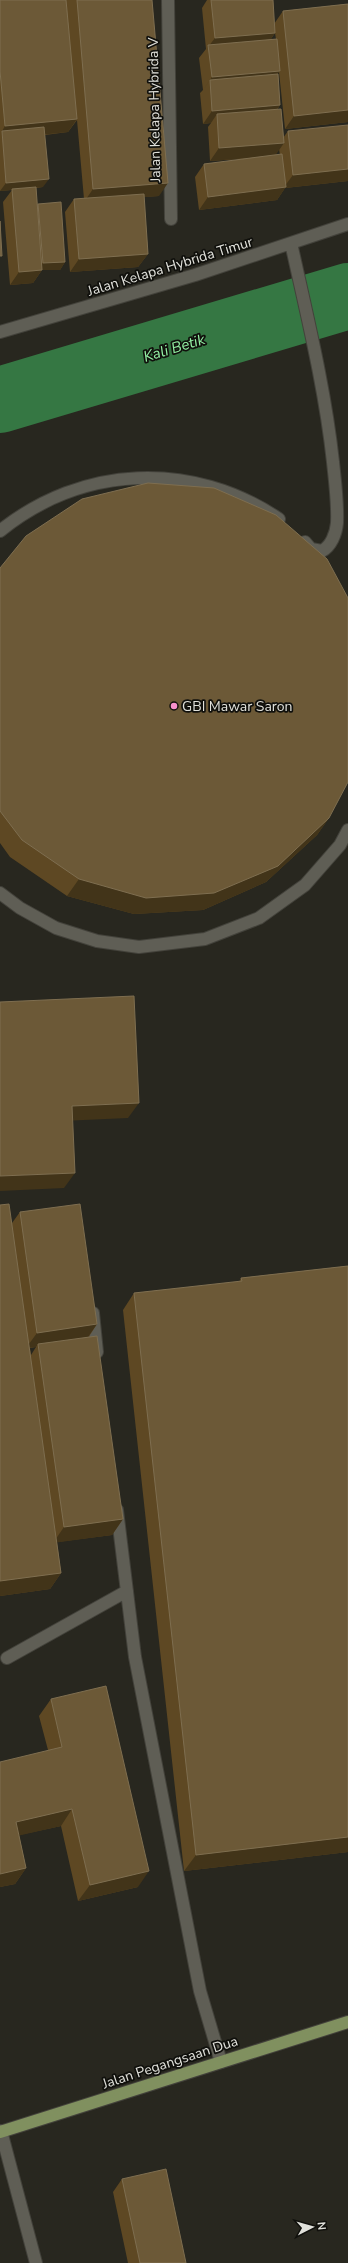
<svg xmlns="http://www.w3.org/2000/svg" width="348" height="2263" font-family="'Nunito Sans',sans-serif">
	<rect width="100%" height="100%" fill="#28271f"/>
	<g fill="none" stroke-linecap="round" stroke-linejoin="round">
		<path stroke="#357743" stroke-width="66" d="M0 400 348 296"/>
		<g stroke="#43423b" stroke-width="14">
			<path id="minor" d="M168 0 171 219
				M291 243C307 316 325 388 333 462 335 482 338 503 337 523 336 534 331 546 322 551L311 549 305 542
				M0 332 195 275 348 224
				M0 531C82 465 192 460 279 519
				M0 893 20 908 56 928 97 941 139 947 205 939 259 918 305 885 340 845 348 830
				M93 1313 97 1352
				M117 1510 135 1657 200 1991 221 2062
				M7 1658 127 1591
				M1 2131 36 2263"/>
		</g>
		<g stroke="#43423b" stroke-width="14">
			<path id="major" d="M0 2132 348 2022"/>
		</g>
		<use href="#minor" stroke="#5f5e55" stroke-width="12"/>
		<use href="#major" stroke="#80905f" stroke-width="12"/>
	</g>
	<path fill="#5e4823" fill-rule="evenodd" d="M0 0H152L159 196 144 197 148 254 138 267 70 272 65 212 74 199H84L77 120 68 132 45 135 43 187 36 188 37 206 38 204 65 262 60 270H42L33 283 10 285 3 202 12 190 0 191Z
		M207 0H273L274 24 283 11 348 4V122L285 129 279 72 277 74 280 105 277 110 283 138 288 131 348 181 285 188 277 200 199 210 195 177 204 164 257 158 210 161 208 127 211 123 203 124 200 93 203 90 199 58 206 49 202 8ZM275 33 276 39H271ZM279 149 280 155H275Z
		M0 568 329 818 317 835 266 882 203 910 134 914 67 896 10 857 0 843Z
		M0 1205 12 1223 20 1212 97 1324 88 1338 123 1519 112 1535 57 1542 61 1573 50 1589 0 1596ZM36 1347 31 1355 30 1348Z
		M348 1266V1852L184 1871 123 1310 134 1293 239 1282 241 1278Z
		M51 1699 138 1887 78 1901 61 1826 19 1835 26 1868 15 1884 0 1887 48 1750 39 1716Z
		M122 2179 186 2263H128L113 2192Z"/>
	<path fill="#423419" d="M275 33 266 46 208 47 215 38Z
		M280 71 271 84 210 80 203 90 212 77Z
		M280 105 271 118 217 114 211 123 203 124 212 111Z
		M348 110V122L285 129 294 116Z
		M77 119 68 132 2 139V131L5 126Z
		M284 143 275 156 210 161 219 148Z
		M348 169V181L285 188 277 200 199 210 208 197 284 187 293 175Z
		M49 179 43 187 0 191 6 183Z
		M168 183 159 196 84 202 93 189Z
		M148 254 138 267 70 272 79 259Z
		M65 262 60 270H42L33 283 10 285 19 272 37 271 43 263Z
		M329 818 317 835 266 882 203 910 134 914 67 896 79 879Z
		M139 1103 128 1118 62 1121 72 1106Z
		M75 1173 64 1188 0 1191V1176Z
		M97 1324 86 1340 38 1344 36 1347 26 1348 37 1333Z
		M123 1519 112 1535 53 1543 64 1527Z
		M61 1573 50 1589 0 1596V1581Z
		M72 1809 61 1826 4 1839 16 1822Z
		M348 1837V1852L184 1871 196 1855Z
		M26 1868 15 1884 0 1887V1874Z
		M149 1871 138 1887 78 1901 90 1885Z"/>
	<path fill="#6c5937" stroke="#7e6e50" d="M0 0H66L77 119 5 126 0 71Z
		M77 0H152L168 183 93 189Z
		M211 0H273L275 33 215 38Z
		M348 4V110L294 116 283 11Z
		M277 39 280 71 212 77 208 45Z
		M278 74 280 105 212 111 210 80Z
		M281 109 284 143 219 148 217 114Z
		M348 125V169L293 175 288 131Z
		M44 127 49 179 6 183 2 131Z
		M282 154 286 187 208 197 204 164Z
		M36 187 42 270 19 272 12 189Z
		M144 194 148 254 79 259 74 199Z
		M61 202 65 262 43 263 38 204Z
		M0 221 2 256H0Z
		M148 483 214 488 276 515 327 559 348 598V782L329 818 278 866 214 893 146 898 79 879 22 840 0 811V568L26 536 82 499Z
		M134 996 139 1103 72 1106 75 1173 0 1176V1002Z
		M9 1204 61 1573 0 1581V1205Z
		M80 1204 97 1324 37 1333 20 1212Z
		M348 1266V1837L196 1855 134 1293 242 1281 241 1278Z
		M97 1336 123 1519 64 1527 38 1344Z
		M106 1686 149 1871 90 1885 72 1809 16 1822 26 1868 0 1874V1762L62 1747 51 1699Z
		M166 2169 186 2263H140L122 2179Z"/>
	<circle fill="#f890cc" stroke="#10100c" stroke-width="1.5" cx="174" cy="706" r="4"/>
	<g text-anchor="middle" stroke-width="3.5" stroke-linejoin="round" paint-order="stroke">
		<g font-size="14" fill="#e1e1db" stroke="#10100c">
			<text transform="translate(154 110) rotate(-91)" y="5">Jalan Kelapa Hybrida V</text>
			<text transform="translate(170 266) rotate(-17)" y="5">Jalan Kelapa Hybrida Timur</text>
			<text transform="translate(170 2062) rotate(-18)" y="5">Jalan Pegangsaan Dua</text>
		</g>
		<g font-size="14" fill="#e1e1db" stroke="#10100c" text-anchor="start">
			<text x="182" y="711">GBI Mawar Saron</text>
		</g>
		<g font-size="15" font-style="italic" fill="#94f0a4" stroke="#10100c">
			<text transform="translate(174 348) rotate(-17)" y="5">Kali Betik</text>
		</g>
	</g>
	<g transform="translate(312 2227) rotate(84)" stroke="#10100c" stroke-width="3" paint-order="stroke">
	<path d="M0-3L7 15L0 10L-7 15Z" fill="#e1e1db"/>
	<text y="-6" font-size="11" font-weight="bold" text-anchor="middle" fill="#e1e1db">N</text>
	</g>
</svg>
